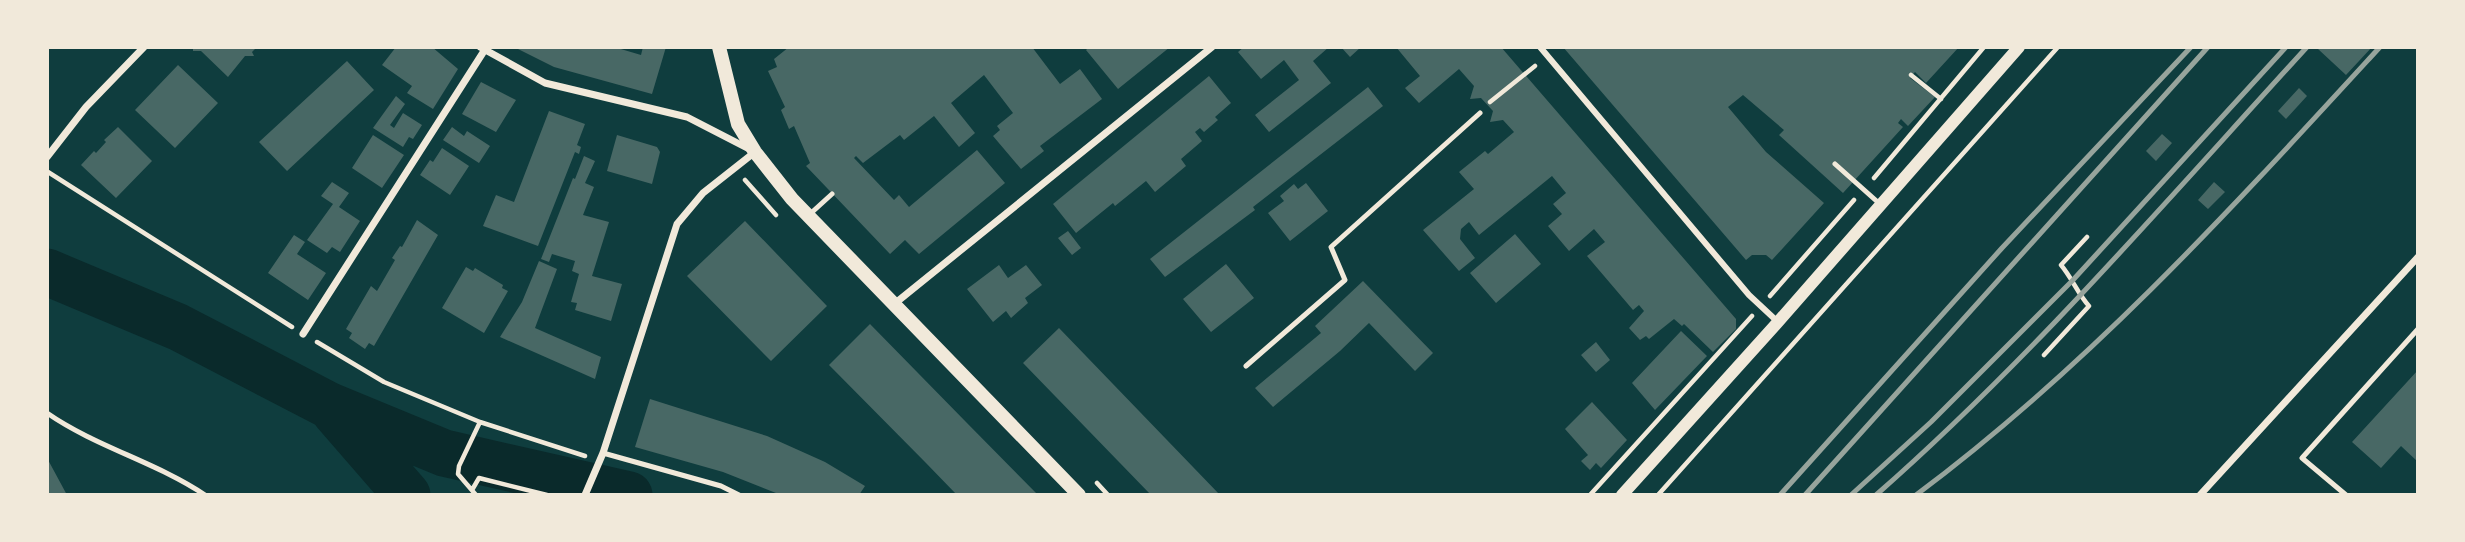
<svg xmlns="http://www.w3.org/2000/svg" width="2465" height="542" font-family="'Asap Condensed',sans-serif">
	<rect width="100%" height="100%" fill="#0f3d3e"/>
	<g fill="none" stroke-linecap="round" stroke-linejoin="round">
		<path stroke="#0a2a2b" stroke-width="47" d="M47 272 178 327 330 406 444 453 629 495
			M335 412 407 495"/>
	</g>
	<path fill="#486865" d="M193 47H257L252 52 254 56H245L228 77 201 51H193Z
		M396 47H432L458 69 433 109 407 93 412 86 382 65Z
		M514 47H614L641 55 643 47H666L652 94 554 67Z
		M789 47H1032L1060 84 1080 69 1102 99 1040 146 1044 151 1021 169 993 136 1000 130 997 126 1013 113 984 75 951 103 975 133 959 147 934 116 904 140 900 135 863 163 856 156 854 158 894 200 899 195 909 207 977 150 1005 183 919 254 905 240 890 254 806 166 810 163 794 126 789 129 781 110 785 107 768 71 777 67 774 59Z
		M1089 47H1170L1118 89 1086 50Z
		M1244 47H1329L1313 61 1331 83 1269 132 1255 115 1299 80 1284 60 1261 79 1238 52Z
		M1341 47H1361L1350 57Z
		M1396 47H1501L1736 319V329L1713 352 1684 324 1682 326 1674 319 1649 339 1646 336 1640 340 1629 328 1644 311 1639 305 1633 310 1587 256 1605 242 1594 229 1569 251 1548 226 1562 214 1553 204 1566 193 1552 176 1479 235 1469 222 1461 229 1460 239 1475 258 1459 271 1423 230 1474 189 1459 172 1485 151 1488 154 1514 132 1503 120 1490 122 1493 111 1481 98 1470 99 1474 86 1459 69 1419 103 1405 88 1420 76Z
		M1563 47H1959L1926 83 1915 72 1910 78 1935 97 1908 126 1901 119 1898 123 1903 127 1843 193 1779 135 1784 130 1743 95 1728 107 1766 152 1824 203 1772 260 1766 255H1752L1746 260Z
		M2320 47H2372L2346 75 2318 49Z
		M347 61 374 90 287 171 259 142Z
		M178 65 218 103 175 148 135 110Z
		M1209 76 1231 103 1215 117 1218 120 1204 132 1200 128 1195 132 1202 141 1181 159 1186 166 1155 192 1146 181 1115 206 1113 203 1076 233 1053 204Z
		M481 82 516 100 496 132 462 114Z
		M1368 87 1383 106 1253 207 1255 210 1165 277 1150 259Z
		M2299 88 2307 96 2286 119 2278 111Z
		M396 96 405 104 390 125 394 128 403 113 422 125 413 139 409 137 403 147 373 128Z
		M549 111 585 124 577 145 581 147 579 154 575 152 538 246 483 226 496 195 514 202Z
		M118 127 152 161 116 198 81 165 94 151 96 153 106 142 104 140Z
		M452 127 464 136 467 131 490 146 479 163 443 140Z
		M2162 134 2172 143 2156 161 2146 151Z
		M373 135 404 155 382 188 352 168Z
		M617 135 657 147 660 152 652 184 607 171Z
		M442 148 469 166 450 195 420 175 430 160 433 162Z
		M584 156 595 161 585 183 594 187 583 215 609 222 592 276 622 284 611 321 575 310 577 303 571 302 579 274 572 271 575 261 552 254 549 262 541 259 573 178 575 179Z
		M332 182 349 193 339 207 360 221 340 252 332 247 327 253 307 240 333 204 321 196Z
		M2214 182 2225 192 2208 209 2198 200Z
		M1306 183 1328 211 1290 241 1268 213 1284 201 1280 196 1294 184 1298 189Z
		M417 220 438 235 374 346 369 343 365 349 349 338 352 333 346 329 371 286 377 291 395 260 392 258 400 246 402 247Z
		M745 221 827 306 771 361 687 276Z
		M1068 231 1081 248 1072 255 1058 238Z
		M1515 234 1541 264 1496 303 1470 273Z
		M294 235 305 242 297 254 326 273 308 300 268 273Z
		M539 261 557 269 535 328 601 357 595 379 500 337 522 302Z
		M1226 264 1254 298 1211 332 1183 299Z
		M999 265 1008 278 1026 265 1042 285 1025 298 1028 303 1011 318 1006 311 993 322 967 289Z
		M466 267 473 271 475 268 503 285 502 288 508 291 484 333 442 308Z
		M1363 281 1433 353 1415 371 1369 323 1340 351 1273 407 1255 388 1321 333 1315 326Z
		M870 324 966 422 1038 495H957L925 462 829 365Z
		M1059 328 1220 495H1151L1023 363Z
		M1681 331 1707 356 1655 410 1632 383Z
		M1596 342 1610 360 1596 372 1581 355Z
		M2418 370V462L2401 446 2381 468 2352 442Z
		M650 399 767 436 825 462 865 486 859 495H781L723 472 635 447Z
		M1592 402 1627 440 1601 468 1596 463 1590 470 1581 461 1588 455 1565 429Z
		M47 458 67 495H47Z"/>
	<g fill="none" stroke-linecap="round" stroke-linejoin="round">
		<path stroke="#f1e9da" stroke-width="4.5" d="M1911 75 1941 99
			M1490 102 1535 66
			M48 172 292 327
			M1874 178 1984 47
			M745 180 776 215
			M1770 296 1854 200
			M317 342 384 382 480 422 585 456
			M2044 355 2089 306C2078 294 2072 278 2061 265L2087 237
			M1097 483 1108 495
			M472 490 479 478 547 495
			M476 495 458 474 459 466 480 422
			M1590 495 1752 316
			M1658 495 2058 47"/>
		<path stroke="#f1e9da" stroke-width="5" d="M1835 164 1881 205
			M810 214 832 194
			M1246 366 1345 280 1331 247 1480 113
			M47 413C96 447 156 462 205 495
			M603 453 721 486 739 495
			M2346 495 2302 458 2418 329"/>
		<path stroke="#f1e9da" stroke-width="6" d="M1540 47 1749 295 1778 322"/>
		<path stroke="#f1e9da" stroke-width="7" d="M480 47 545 83 687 117 755 152 703 193 677 224 603 453 585 495
			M47 157 86 107 144 47
			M893 305 1212 47
			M303 334 484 51
			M2200 495 2418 257"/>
		<path stroke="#f1e9da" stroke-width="12" d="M1622 495 1778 322 2019 47"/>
		<path stroke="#f1e9da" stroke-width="14" d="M719 47 738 124 755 152 792 199 1079 495"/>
		<path stroke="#97a49c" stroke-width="5" d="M1780 495 2002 248 2191 47
			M1805 495 2208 47
			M1851 495 1931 422 2073 280 2286 47
			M1876 495C2032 358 2167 200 2307 47
			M1916 495C2089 366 2234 206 2380 47"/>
	</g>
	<rect width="2465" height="542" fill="none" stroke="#f1e9da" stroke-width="98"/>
</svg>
